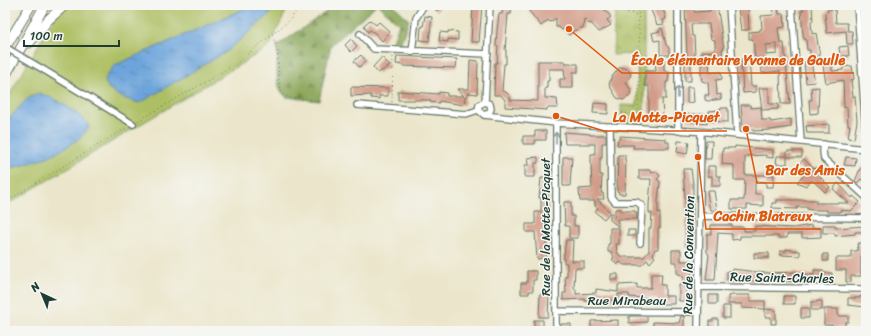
<svg xmlns="http://www.w3.org/2000/svg" width="871" height="336" font-family="Sriracha,sans-serif">
	<defs>
		<pattern id="forest-firs" width="22" height="20" patternUnits="userSpaceOnUse"><rect width="22" height="20" fill="#8aa659"/><path d="M5 1l3.5 6h-7zM16 11l3.5 6h-7z" fill="#70884a"/></pattern>
		<pattern id="park-crowns" width="20" height="18" patternUnits="userSpaceOnUse"><rect width="20" height="18" fill="#adbf63"/><path d="M2 6a3 3 0 1 1 6 0M12 15a3 3 0 1 1 6 0" fill="none" stroke="#8c9c52"/></pattern>
		<pattern id="water-ripples" width="26" height="14" patternUnits="userSpaceOnUse"><rect width="26" height="14" fill="#6da4db"/><path d="M2 4q2-2 4 0t4 0M15 11q2-2 4 0t4 0" fill="none" stroke="#5987b2"/></pattern>
	</defs>
	<rect width="100%" height="100%" fill="#f6f6f2"/>
	<filter id="ink" filterUnits="userSpaceOnUse"><feTurbulence type="fractalNoise" baseFrequency=".025" numOctaves="2"/><feDisplacementMap in="SourceGraphic" scale="8" xChannelSelector="R" yChannelSelector="G"/><feConvolveMatrix kernelMatrix="1 2 1 2 8 2 1 2 1" color-interpolation-filters="sRGB"/></filter>
	<filter id="wash" filterUnits="userSpaceOnUse"><feTurbulence type="fractalNoise" baseFrequency=".012" numOctaves="4" result="noise"/><feDisplacementMap in="SourceGraphic" scale="16" xChannelSelector="R" yChannelSelector="G"/><feGaussianBlur stdDeviation="0.9" result="paint"/><feColorMatrix in="noise" values="0 0 0 0 0 0 0 0 0 0 0 0 0 0 0 0 0 1.4 0 .05"/><feComposite in="paint" operator="in"/></filter>
	<g filter="url(#wash)">
		<rect width="100%" height="100%" fill="#ebe6cb"/>
		<path fill="#adbf63" stroke="#667e4c" d="M62 5H253L116 65 107 75 108 88 127 100 267 7 266 5H289L269 47 8 204 5 199V169C30 165 72 150 88 129V124L79 115 57 100 27 99 5 123V102Z"/>
		<path fill="url(#forest-firs)" stroke="#547246" d="M336 5H376L331 45 319 101 286 97C272 85 279 62 277 46Z
			M378 5H394L409 20 400 45 392 43 399 24Z"/>
		<path fill="url(#park-crowns)" stroke="#667e4c" d="M615 5H644V125L621 124V105L637 106 638 54 613 55Z"/>
		<path fill="url(#water-ripples)" stroke="#467088" d="M253 5H266L271 11 269 15 226 52 140 103C126 100 112 95 105 82L107 75 115 65Z
			M39 93C58 100 74 109 88 124V129C72 150 31 165 5 169V123L27 99Z"/>
		<g id="blocks">
			<path fill="#d39c89" fill-rule="evenodd" d="M430 5H442L437 11Z
				M473 5H482L479 42H471Z
				M503 5H512L511 14H508L505 50H506V64H504L502 91 506 92 510 96V100L538 101V61H565V63H571V64H578V72H573V88H560V79H565L564 69H549V81H547V88H545V98L557 99 558 108H547V110L505 107V100L503 98 501 95H494L495 63H497L498 46H496L497 31 499 14H502Z
				M528 5H600L611 17 607 20 611 25 599 32 591 23 589 24 584 19 583 28H579L576 31 575 30 569 35 564 29 562 30 559 27H556V18L550 22 548 20 541 26 526 7Z
				M649 5H662L666 19 663 20 664 24 657 25Z
				M717 5 724 49H722L723 61 709 62 710 73 721 72 722 79 716 80 717 95 721 94V99L708 101 705 100V95H709L708 83 702 81 701 75V52L715 51V40L711 39 709 24H691L692 36H694L695 56 687 57 685 6H694V12L710 11V6Z
				M773 5H778L779 14H784L785 27 778 28 780 43H784L790 104H781L780 71 762 73 761 58H755L753 39H749V32L760 31V29H762L761 16 774 15ZM777 44V54L766 55V45Z
				M803 5H812L813 21H811L812 34 816 33 820 56 810 57V50H807L806 39H804L803 34 801 11H803Z
				M748 7 749 30H741L738 8Z
				M835 9 836 23H847L848 31H852L853 44H847L846 31 827 33 825 13 828 12 827 10Z
				M425 16 432 17 429 41 420 40 421 27H423Z
				M370 20 376 25 379 22 390 32 382 41 375 33 370 30 368 32 365 28 364 25Z
				M660 28H662L666 45 669 48V55H660V40L654 41 652 33 660 31Z
				M448 31 458 32V40L448 39V42L439 41 440 32 448 33Z
				M351 39 357 46 351 52 345 45Z
				M848 46 849 56H840L839 47Z
				M361 55 366 61 359 67 354 61Z
				M397 56 457 59 456 68 403 66 404 65 396 64Z
				M382 57 390 66 378 73 373 67Z
				M685 57H691V81H685Z
				M749 58 751 86H756V92L743 93 741 59Z
				M655 59H664V71H669L668 82H666V99H662L663 118H659V120L649 119V86H645V71H656Z
				M470 60 478 61 477 94 469 93 465 97 464 105 439 101V103L430 102V100H398V91L439 94V92L447 93V96H464L457 89H469Z
				M822 60H832V71L843 70V67L852 66 854 79 851 80 853 97 855 96 857 121 854 139 848 138 850 125H848L847 107 844 108 843 80 826 83Z
				M804 62H811L815 82 806 83Z
				M620 67 628 69 631 75 626 83 631 90 630 96 623 100 617 98 609 85 611 78Z
				M351 87 388 88V96H379V99L371 98V95L351 96Z
				M687 87H693L694 102 687 103Z
				M819 87 818 113 810 114 809 100H812L811 88Z
				M759 88H769V104H778V109L762 110Z
				M594 103 608 104V114L593 113Z
				M741 105H750L751 108 761 107 762 120H770L771 122 791 119V127L771 130 753 131V129H743Z
				M720 108H728V122L707 121V124L687 121V114H709V111L720 110Z
				M829 124V133H807L806 126Z
				M535 131H546V140H535V144H523V136H535Z
				M564 132 590 134V135H606V143H602V158H600V175H602L601 193H603L604 199H597L610 212 604 219 595 212 598 208 595 206V201H580L579 189 592 188 591 161V154H595V144H565Z
				M620 136 666 139V142H669V148H633L634 145H617L618 139H620Z
				M678 141 689 142 687 154 677 152Z
				M706 141H712L711 159H705Z
				M735 146 773 150V158L766 157V155L745 156V175H774L773 187H766V182L755 181V194H761L763 196V206L747 205V209H731V200H744L745 180H734V165L722 164 723 148H735Z
				M787 151H802V157H787V164H776L777 156H787Z
				M618 155H625V161H626L625 194H619V192L617 191Z
				M538 157V163H535V177H525V165H529L528 158Z
				M563 157H572L570 186H563Z
				M846 157 856 158 855 166 844 165Z
				M804 159 814 169 816 167 823 173 820 177 830 187 825 192 812 180 806 186 797 182 806 173 798 165Z
				M866 162V183L861 179 857 183 855 181 860 169Z
				M708 166H716V176H720V186H712V176H708Z
				M683 169H691L693 184V238H691V247H686V212Z
				M639 170H649L652 173 655 171 660 176 657 179 660 182 658 201V213H660V228H658V249H655L653 255 655 257 650 263 647 260 642 265H624L620 262 617 265 612 259 614 258 612 252H608V244H610V228H619V244H616L617 252 621 257H644L649 251V228H651L652 213H649V205L651 179H639Z
				M541 178 548 179V215H546V233H545L547 254 546 258 537 259 535 232H526V224H535V212H541V198H539Z
				M838 183 852 198 853 196 860 202 851 211 840 210V212H827V210H812L807 209V207H797V209L772 208V203H777V200H817L815 203H849L833 189Z
				M707 191H714L717 211 711 210 709 206Z
				M564 202H571V216H574V226H578V238H569V226H565Z
				M615 209H621V211H635V213H637V219H617L619 227 610 220V212L615 217Z
				M711 225H732V227H744V231H755V226L793 228 812 225V228H821V237L802 238V234H787V238H778V236H740V239L732 240V234L718 233 715 280H706L709 255 707 252V234H711Z
				M823 225H835V228L866 226V232H855V234L835 236V233H823Z
				M628 230H635V236H628Z
				M566 240H573L572 261H584V268H575L574 289H576V294L596 293V289L618 292V285L637 284V288H651V274H662L661 285H665V296H674V304H657V299L629 297V294H618V300L585 301V299L563 300V293H566L565 276H567V263H564V254Z
				M858 243H864V253H862L861 257V276H851V282H846V270H836V258H851V251H857Z
				M786 249 800 251V256L780 255V251H786Z
				M672 250H681V261H692L691 285H686V301H679V285H683V276L677 273V262H672Z
				M754 253H769V258H754Z
				M823 254H828V261H823Z
				M732 269 765 273 798 272V274L814 275V270H823V273H832V281H825V279L809 280V282L727 280V271H732Z
				M527 271H536V280H533V291H529V294H521V283H527Z
				M611 274H618V280H611Z
				M540 294H549L548 317H539Z
				M709 295H717V304H709Z
				M733 295H750V301H765V309L742 308V304H728V296Z
				M784 296H795V304H784Z
				M860 296H866V307L848 305V298H860Z
				M817 301H822V310H811V302H817Z
				M723 306H730V318H723Z
				M801 308H809V318H801Z
				M765 309 776 310V324H771V317H765Z
				M824 309H838V316H848V322H845V328H833V325H824Z
				M629 316H647V322L629 323Z
				M681 316H684V331H653V322L679 323Z
				M713 319H718V327H709V321H713Z
				M534 320H543V329L534 330Z
				M618 320V331H611V328H591V321Z
				M561 324H571V330H561Z"/>
		</g>
	</g>
	<g filter="url(#ink)">
		<use href="#blocks" fill-opacity="0" stroke="#667869" stroke-width="1"/>
		<g fill="none" stroke-linecap="round" stroke-linejoin="round">
			<g stroke="#667869" stroke-width="8">
				<path id="minor" d="M678 5V131
					M729 5 737 135
					M792 5 801 142
					M857 5 866 133
					M360 34 374 49 488 54
					M412 52 416 18 424 5
					M44 70 133 124
					M485 102 490 5
					M357 105 466 114 478 110
					M484 115 489 113 491 109 490 104 485 102 479 105 478 110 484 115 556 123 708 132 866 149
					M556 123V331
					M610 126 611 197 615 202H637L642 206 640 243
					M824 144 823 151 824 159 866 197
					M700 216 866 218
					M699 287 866 289
					M556 311 698 312
					M698 331 701 132"/>
			</g>
			<g stroke="#667869" stroke-width="11">
				<path id="trunk" d="M29 43 49 19 65 5
					M5 48 31 5
					M5 76 45 5"/>
			</g>
			<path stroke="#667869" stroke-width="1" stroke-dasharray="1 3" stroke-linecap="butt" d="M620 5 621 10C626 14 632 12 638 16
				M638 5 640 54 638 121
				M272 36C282 55 275 72 282 94L291 98 319 101
				M392 102 393 57
				M622 113 638 115
				M138 121 234 65 290 20 300 5
				M5 202 126 128"/>
			<use href="#minor" stroke="#fff" stroke-width="5.5"/>
			<use href="#trunk" stroke="#fff" stroke-width="9"/>
			<g stroke="#667869" stroke-width="8" stroke-linecap="butt">
				<path id="minor-bridge" d="M5 47 44 70"/>
			</g>
			<use href="#minor-bridge" stroke="#fff" stroke-width="5.5"/>
		</g>
		<defs><path id="oneway-shaft" d="M-6 0H5M1.5-3L5.5 0L1.5 3" fill="none" stroke-width="1.6" stroke-linecap="round" stroke-linejoin="round"/></defs>
		<g stroke="#8f9e9a">
			<use href="#oneway-shaft" transform="translate(678 92) rotate(-90)"/>
			<use href="#oneway-shaft" transform="translate(556 138) rotate(-90)"/>
		</g>
	</g>
	<g text-anchor="middle" stroke-width="3" stroke-linejoin="round" paint-order="stroke">
		<g font-size="13" fill="#1f3d34" stroke="#f6f6f2">
			<text transform="translate(545 227) rotate(-90)" y="5">Rue de la Motte-Picquet</text>
			<text transform="translate(688 255) rotate(-89)" y="5">Rue de la Convention</text>
			<text transform="translate(782 277) rotate(1)" y="5">Rue Saint-Charles</text>
			<text x="627" y="305">Rue Mirabeau</text>
		</g>
	</g>
	<path fill="none" stroke="#de580e" stroke-width="1.5" d="M569 29L622 73H854M556 116L604 131H727M746 129L757 183H853M698 157L706 229H821"/>
	<g fill="#de580e" stroke="#f6f6f2" stroke-width="1.5">
		<circle cx="569" cy="29" r="4"/>
		<circle cx="556" cy="116" r="4"/>
		<circle cx="746" cy="129" r="4"/>
		<circle cx="698" cy="157" r="4"/>
	</g>
	<g font-size="14" text-anchor="middle" font-weight="bold" fill="#de580e" stroke="#f6f6f2" stroke-width="3" stroke-linejoin="round" paint-order="stroke">
		<text x="738" y="65">École élémentaire Yvonne de Gaulle</text>
		<text x="666" y="122">La Motte-Picquet</text>
		<text x="805" y="175">Bar des Amis</text>
		<text x="763" y="221">Cachin Blatreux</text>
	</g>
	<rect width="871" height="336" fill="none" stroke="#f6f6f2" stroke-width="20"/>
	<g transform="translate(42 294) rotate(316)" stroke="#f6f6f2" stroke-width="3" paint-order="stroke">
	<path d="M0-3L7 15L0 10L-7 15Z" fill="#1f3d34"/>
	<text y="-6" font-size="11" font-weight="bold" text-anchor="middle" fill="#1f3d34">N</text>
	</g>
	<path d="M24 40v6h95v-6" fill="none" stroke="#1f3d34" stroke-width="2"/>
	<text x="30" y="40" font-size="12" fill="#1f3d34" stroke="#f6f6f2" stroke-width="3" paint-order="stroke">100 m</text>
</svg>
